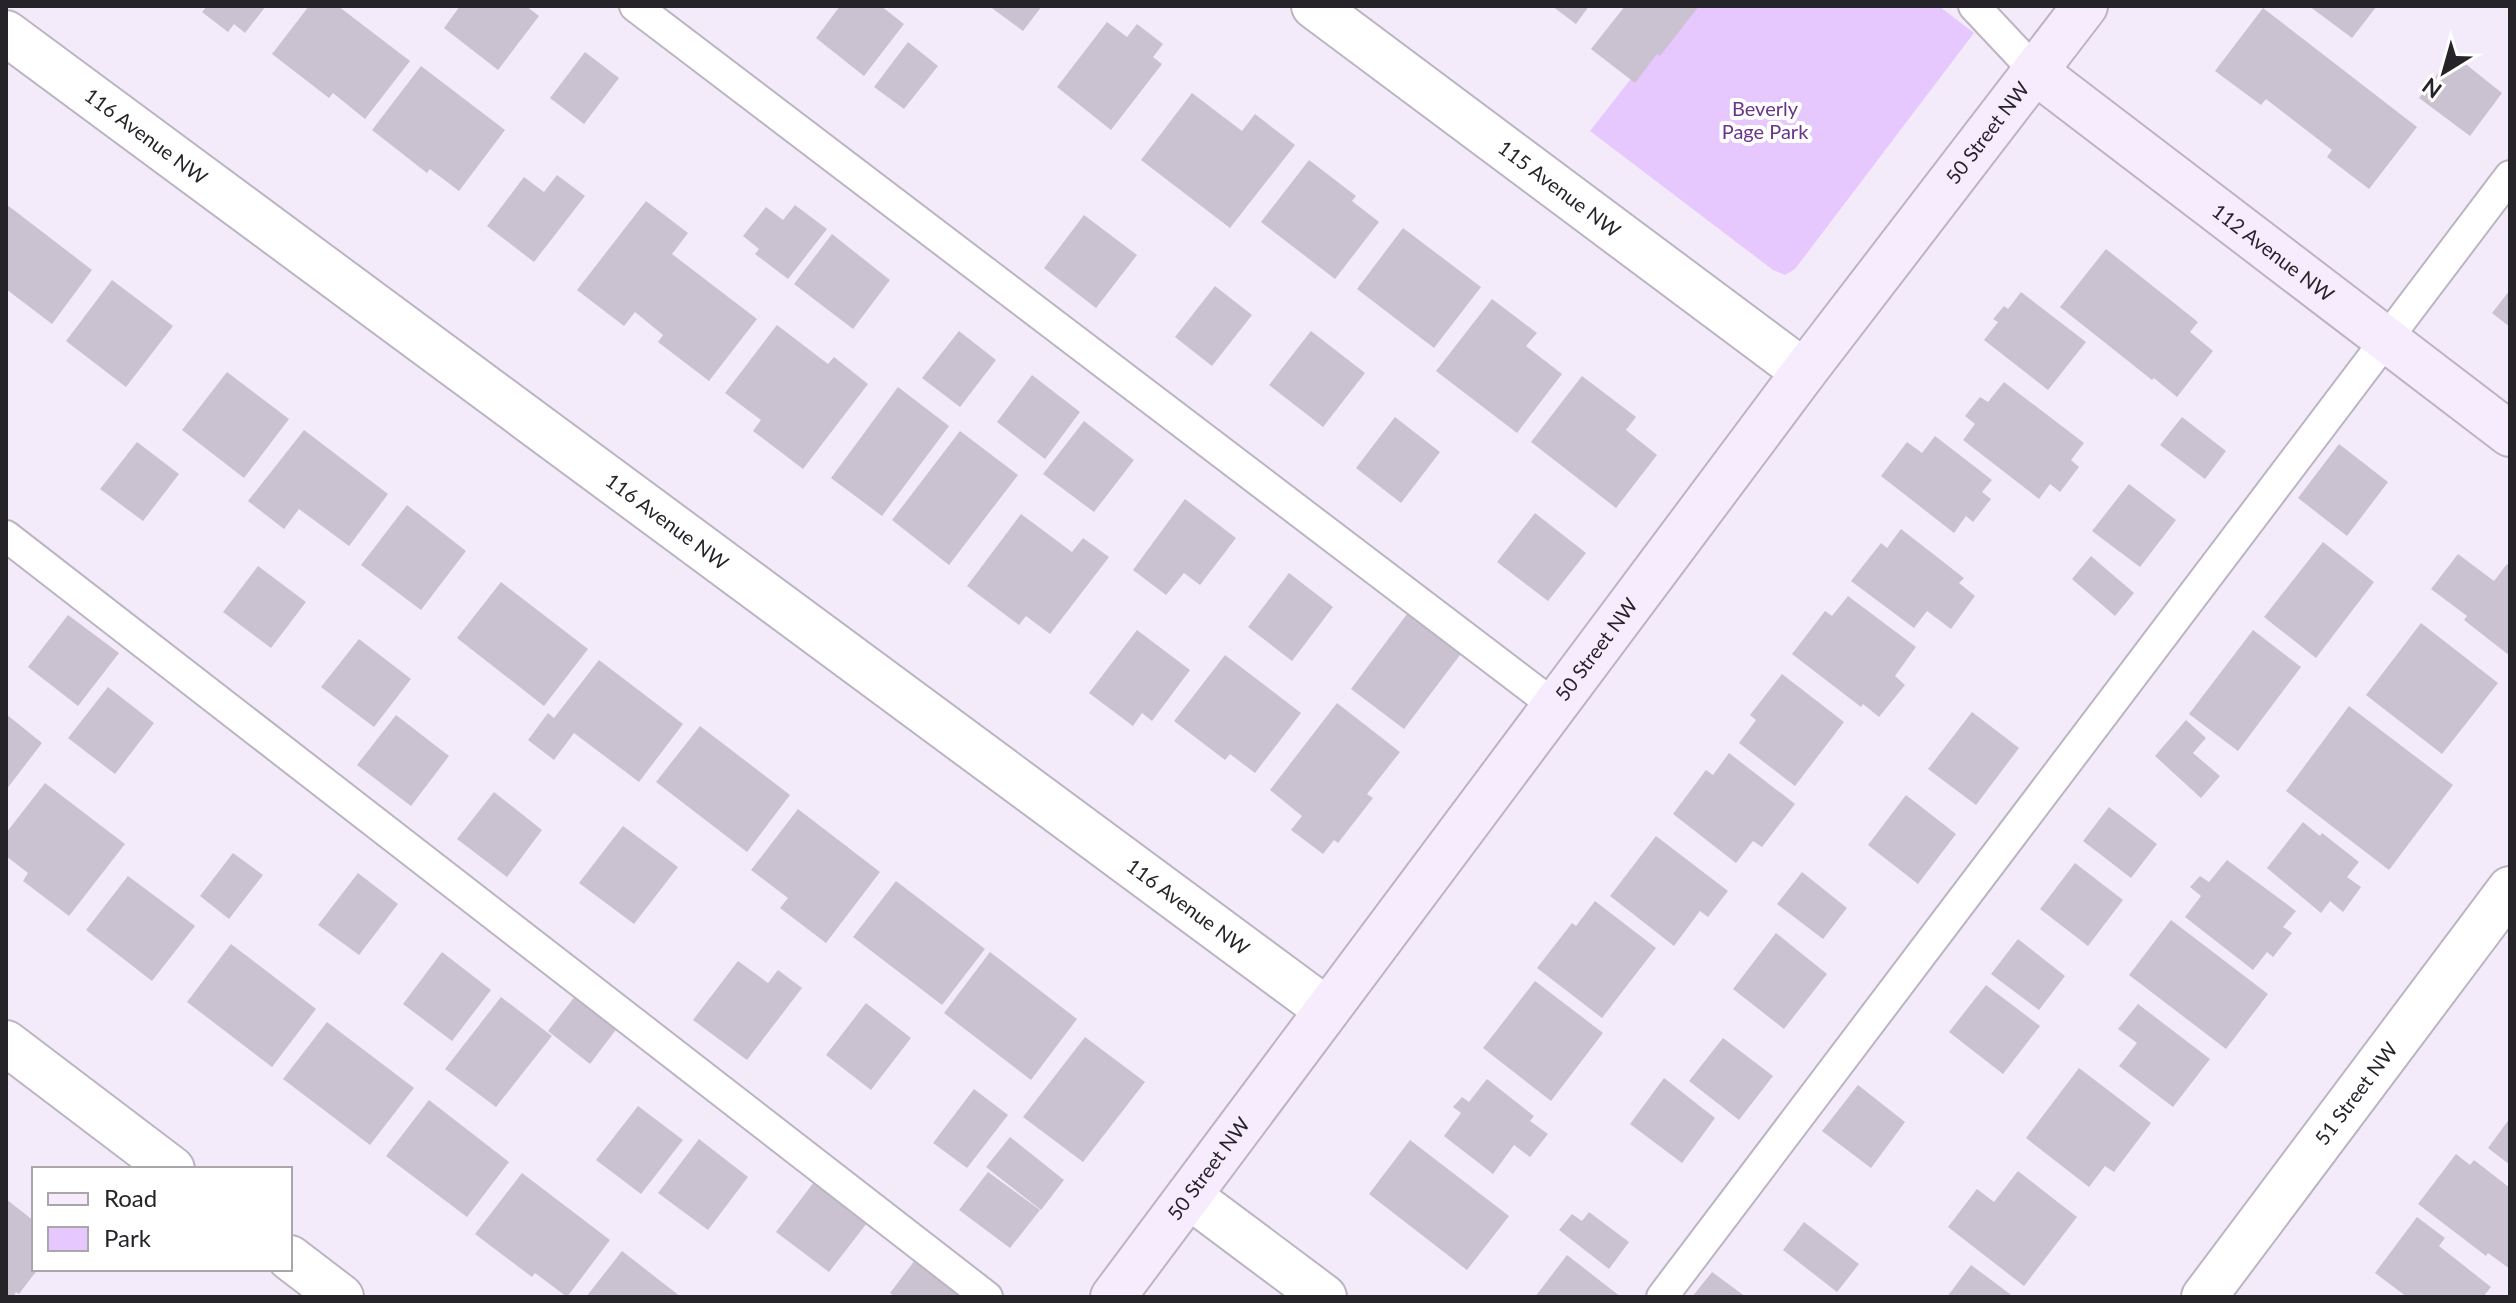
<svg xmlns="http://www.w3.org/2000/svg" width="2516" height="1303" font-family="Lato,sans-serif">
	<rect width="100%" height="100%" fill="#f4ebfa"/>
	<path fill="#e7c8fe" d="M1688 6H1939L1974 33 1795 269 1785 275 1773 270 1590 131Z"/>
	<path fill="#cac2d0" d="M207 6H266L245 33 234 24 228 32 202 12Z
		M309 6H338L410 61 365 119 333 93 329 98 272 54Z
		M460 6H526L539 16 498 70 444 28Z
		M840 6H881L904 24 864 76 816 38Z
		M989 6H1042L1023 31Z
		M1552 6H1589L1576 24Z
		M1625 6H1699L1660 56 1657 54 1635 83 1591 49Z
		M2309 6H2377L2352 38Z
		M2263 8 2417 127 2369 189 2327 157 2332 150 2266 99 2261 105 2215 71Z
		M1107 22 1127 37 1137 24 1163 44 1153 57 1162 64 1111 130 1057 87Z
		M908 42 938 66 904 109 874 87Z
		M585 52 619 78 584 124 550 98Z
		M2453 54 2502 93 2470 136 2419 98Z
		M421 66 505 130 459 191 430 169 427 173 372 130Z
		M1192 93 1242 131 1255 114 1295 145 1230 228 1141 160Z
		M1309 160 1356 196 1352 201 1379 222 1335 279 1261 222Z
		M557 175 585 196 534 262 487 226 524 177 544 192Z
		M646 201 688 233 672 254 757 319 709 381 658 342 663 335 635 312 624 326 577 290Z
		M6 204 92 270 52 324 6 289Z
		M795 205 827 229 788 279 755 254 759 249 743 236 766 207 783 220Z
		M1084 215 1137 255 1096 308 1044 268Z
		M1403 228 1481 287 1434 348 1357 289Z
		M832 234 890 280 853 329 794 284Z
		M2106 249 2198 322 2190 332 2213 351 2177 397 2154 378 2152 380 2060 307Z
		M112 280 173 326 126 387 66 341Z
		M1215 286 1252 315 1212 366 1175 337Z
		M2510 290V327L2492 313Z
		M2021 292 2086 342 2048 390 1984 340 1998 322 1993 319 2004 306 2008 309Z
		M1492 299 1537 333 1526 346 1562 374 1517 433 1436 371Z
		M777 325 828 364 834 357 868 384 803 469 753 431 761 420 725 393Z
		M959 331 996 360 960 407 922 378Z
		M1311 331 1365 373 1323 427 1269 385Z
		M227 372 289 419 244 478 182 430Z
		M1032 375 1080 412 1045 459 997 422Z
		M1582 376 1636 417 1626 430 1657 455 1616 508 1531 442Z
		M2004 382 2084 443 2071 460 2079 467 2060 492 2050 484 2039 499 1963 440 1975 424 1965 416 1980 397 1988 402Z
		M898 387 949 426 882 516 831 478Z
		M1395 417 1440 452 1401 503 1356 468Z
		M2182 417 2226 451 2205 479 2160 445Z
		M1084 421 1134 460 1094 512 1043 474Z
		M304 430 388 494 349 546 299 509 284 529 248 501Z
		M960 431 1018 475 949 565 892 520Z
		M1935 436 1992 480 1982 492 1991 499 1973 522 1966 516 1954 533 1881 476 1907 442 1922 453Z
		M137 442 179 474 143 521 100 489Z
		M2339 444 2388 482 2347 536 2298 498Z
		M2129 484 2176 520 2140 567 2092 531Z
		M1185 499 1236 538 1200 585 1184 573 1166 595 1133 570Z
		M407 505 466 551 421 610 361 565Z
		M1535 513 1586 553 1548 601 1497 562Z
		M1021 514 1072 552 1083 538 1109 557 1050 634 1026 616 1019 625 967 586Z
		M1901 529 1964 578 1959 583 1975 596 1951 629 1927 611 1914 628 1851 581 1881 543 1887 548Z
		M2323 542 2374 582 2316 658 2264 617Z
		M2458 554 2494 581 2507 564 2510 567V656L2464 620 2467 616 2431 589Z
		M2091 556 2134 593 2115 616 2072 579Z
		M258 566 306 602 271 648 223 612Z
		M1289 573 1333 607 1292 661 1248 627Z
		M501 582 588 649 544 706 457 638Z
		M1848 596 1916 647 1895 676 1905 685 1879 717 1863 704 1861 707 1792 654 1825 611 1832 616Z
		M1410 610 1463 651 1404 729 1351 689Z
		M68 615 119 653 78 706 28 667Z
		M2421 623 2498 683 2442 754 2366 695Z
		M1137 630 1190 670 1152 721 1142 713 1133 726 1089 693Z
		M2253 630 2301 667 2238 751 2189 714Z
		M359 639 411 679 374 727 321 687Z
		M1225 655 1301 713 1255 773 1230 754 1225 760 1174 721Z
		M599 660 683 724 639 782 574 733 554 760 528 740 548 713 554 718Z
		M1782 674 1844 722 1795 786 1739 743 1756 720 1750 715Z
		M108 687 154 723 115 774 68 738Z
		M1337 703 1400 752 1367 794 1373 798 1338 843 1334 840 1323 854 1291 830 1302 816 1270 790Z
		M2349 706 2453 785 2389 870 2286 791Z
		M1972 712 2019 748 1976 805 1928 769Z
		M6 714 42 743 6 790Z
		M396 715 449 756 411 806 357 765Z
		M2186 720 2206 738 2193 753 2220 776 2201 798 2155 756Z
		M700 726 790 795 747 852 656 782Z
		M1729 753 1795 804 1762 847 1753 841 1736 863 1673 814 1706 770 1713 775Z
		M45 783 125 844 69 916 23 881 28 873 6 856V833Z
		M494 792 542 830 507 877 457 839Z
		M1906 795 1956 834 1918 884 1868 845Z
		M2109 807 2157 844 2131 878 2083 841Z
		M798 809 880 872 826 943 780 908 788 898 751 870Z
		M2303 822 2320 836 2322 833 2359 862 2347 877 2361 887 2343 912 2330 901 2321 913 2267 868Z
		M623 826 678 867 634 924 579 883Z
		M1656 836 1728 891 1708 917 1700 911 1674 946 1610 896Z
		M233 853 263 875 229 919 200 896Z
		M2227 860 2296 911 2283 927 2292 933 2273 957 2267 952 2253 970 2185 917 2201 896 2190 887 2200 876 2209 882Z
		M2075 863 2123 900 2088 946 2040 909Z
		M1802 872 1847 908 1823 939 1777 904Z
		M358 873 398 904 359 955 318 925Z
		M128 876 195 926 152 981 86 930Z
		M896 881 985 949 942 1005 853 937Z
		M1595 901 1656 948 1602 1018 1537 968 1572 923 1576 926Z
		M2171 920 2268 994 2226 1049 2129 975Z
		M1776 933 1827 974 1784 1029 1733 989Z
		M2018 939 2065 976 2039 1010 1991 974Z
		M231 944 316 1009 272 1067 187 1002Z
		M442 952 491 990 452 1041 403 1004Z
		M990 952 1077 1019 1031 1080 944 1013Z
		M738 961 768 983 778 970 802 988 747 1060 693 1020Z
		M1535 981 1603 1033 1551 1101 1483 1048Z
		M1986 985 2040 1026 2003 1074 1949 1032Z
		M576 995 618 1027 590 1064 548 1031Z
		M501 997 552 1036 496 1107 445 1069Z
		M866 1003 911 1038 871 1090 826 1055Z
		M2138 1004 2210 1059 2173 1107 2119 1066 2137 1043 2118 1029Z
		M327 1022 414 1088 370 1145 283 1079Z
		M1085 1037 1145 1082 1083 1162 1023 1117Z
		M1723 1038 1773 1076 1739 1120 1689 1081Z
		M2079 1068 2151 1123 2114 1172 2105 1166 2089 1187 2026 1138Z
		M1664 1078 1715 1118 1682 1163 1630 1124Z
		M1487 1079 1534 1116 1530 1121 1548 1134 1530 1157 1514 1145 1493 1174 1444 1136 1461 1113 1453 1107 1462 1097 1469 1102Z
		M1858 1085 1905 1122 1871 1168 1822 1131Z
		M974 1089 1008 1115 967 1168 933 1143Z
		M429 1100 509 1162 467 1217 386 1156Z
		M638 1106 683 1140 641 1194 596 1160Z
		M2510 1118V1165L2488 1148Z
		M1010 1137 1064 1180 1041 1210 986 1167Z
		M699 1139 748 1177 708 1230 658 1193Z
		M1410 1140 1509 1216 1467 1270 1369 1194Z
		M2456 1154 2470 1165 2474 1160 2510 1188V1269L2488 1253 2486 1256 2418 1204Z
		M2018 1171 2077 1217 2024 1286 1948 1227 1977 1189 1994 1202Z
		M988 1172 1040 1210 1010 1248 959 1210Z
		M522 1173 610 1240 567 1297 535 1273 532 1277 475 1234Z
		M814 1182 867 1223 829 1272 776 1232Z
		M6 1199 34 1221V1269H38L19 1294 16 1292 13 1297H6Z
		M1589 1212 1629 1242 1609 1269 1559 1230 1572 1214 1582 1221Z
		M2417 1217 2445 1238 2439 1246 2491 1287 2483 1297H2407L2375 1273Z
		M1804 1222 1859 1264 1837 1292 1783 1250Z
		M622 1251 681 1297H586Z
		M1567 1255 1621 1297H1535Z
		M918 1256 972 1297H895L890 1293Z
		M1971 1265 2014 1297H1947Z
		M1712 1272 1746 1297H1692Z"/>
	<g fill="none" stroke-linecap="round" stroke-linejoin="round">
		<g stroke="#bcb4c2" stroke-width="34">
			<path id="lane" d="M635 6 1555 706
				M1974 6 2036 72
				M6 536 987 1297
				M1662 1297 2510 176"/>
		</g>
		<g stroke="#bcb4c2" stroke-width="48">
			<g id="street">
				<path id="s1" d="M1314 6 1804 372"/>
				<path id="s2" d="M6 33 1327 1010"/>
				<path d="M6 1043 172 1169"/>
				<path d="M1189 1196 1324 1297"/>
				<path d="M290 1258 341 1297"/>
				<path id="s3" d="M2204 1297 2510 889"/>
			</g>
		</g>
		<g stroke="#bcb4c2" stroke-width="48">
			<g id="secondary">
				<path id="s4" d="M2036 72 2510 434"/>
				<path id="s5" d="M1113 1297 1804 372 2085 6"/>
			</g>
		</g>
		<use href="#lane" stroke="#fff" stroke-width="30"/>
		<use href="#street" stroke="#fff" stroke-width="44"/>
		<use href="#secondary" stroke="#f6ecfe" stroke-width="44"/>
	</g>
	<g text-anchor="middle" stroke-width="8" stroke-linejoin="round" paint-order="stroke">
		<g font-size="20" fill="#6a348a" stroke="#fff">
			<text x="1765" y="116">Beverly<tspan x="1765" dy="23">Page Park</tspan></text>
		</g>
		<g font-size="20" fill="#272429" stroke="#fff">
			<text dy="7" stroke="none"><textPath href="#s5" startOffset="1456">50 Street NW</textPath></text>
			<text dy="7" stroke="none"><textPath href="#s2" startOffset="174">116 Avenue NW</textPath></text>
			<text dy="7" stroke="none"><textPath href="#s1" startOffset="306">115 Avenue NW</textPath></text>
			<text dy="7" stroke="none"><textPath href="#s4" startOffset="298">112 Avenue NW</textPath></text>
			<text dy="7" stroke="none"><textPath href="#s2" startOffset="822">116 Avenue NW</textPath></text>
			<text dy="7" stroke="none"><textPath href="#s5" startOffset="808">50 Street NW</textPath></text>
			<text dy="7" stroke="none"><textPath href="#s2" startOffset="1470">116 Avenue NW</textPath></text>
			<text dy="7" stroke="none"><textPath href="#s3" startOffset="254">51 Street NW</textPath></text>
			<text dy="7" stroke="none"><textPath href="#s5" startOffset="160">50 Street NW</textPath></text>
		</g>
	</g>
	<rect width="2516" height="1303" fill="none" stroke="#272429" stroke-width="16"/>
	<rect x="32" y="1167" width="260" height="104" fill="#ffffff" stroke="#a9a7a9" stroke-width="2"/>
	<rect x="48" y="1193" width="40" height="12" fill="#f6ecfe" stroke="#a9a7a9" stroke-width="2"/>
	<text x="104" y="1207" font-size="24" fill="#272429">Road</text>
	<rect x="48" y="1227" width="40" height="24" fill="#e7c8fe" stroke="#a9a7a9" stroke-width="2"/>
	<text x="104" y="1247" font-size="24" fill="#272429">Park</text>
	<g transform="translate(2444 72) rotate(217)" stroke="#ffffff" stroke-width="6" paint-order="stroke">
	<path d="M0-6L14 30L0 20L-14 30Z" fill="#272429"/>
	<text y="-12" font-size="22" font-weight="bold" text-anchor="middle" fill="#272429">N</text>
	</g>
</svg>
